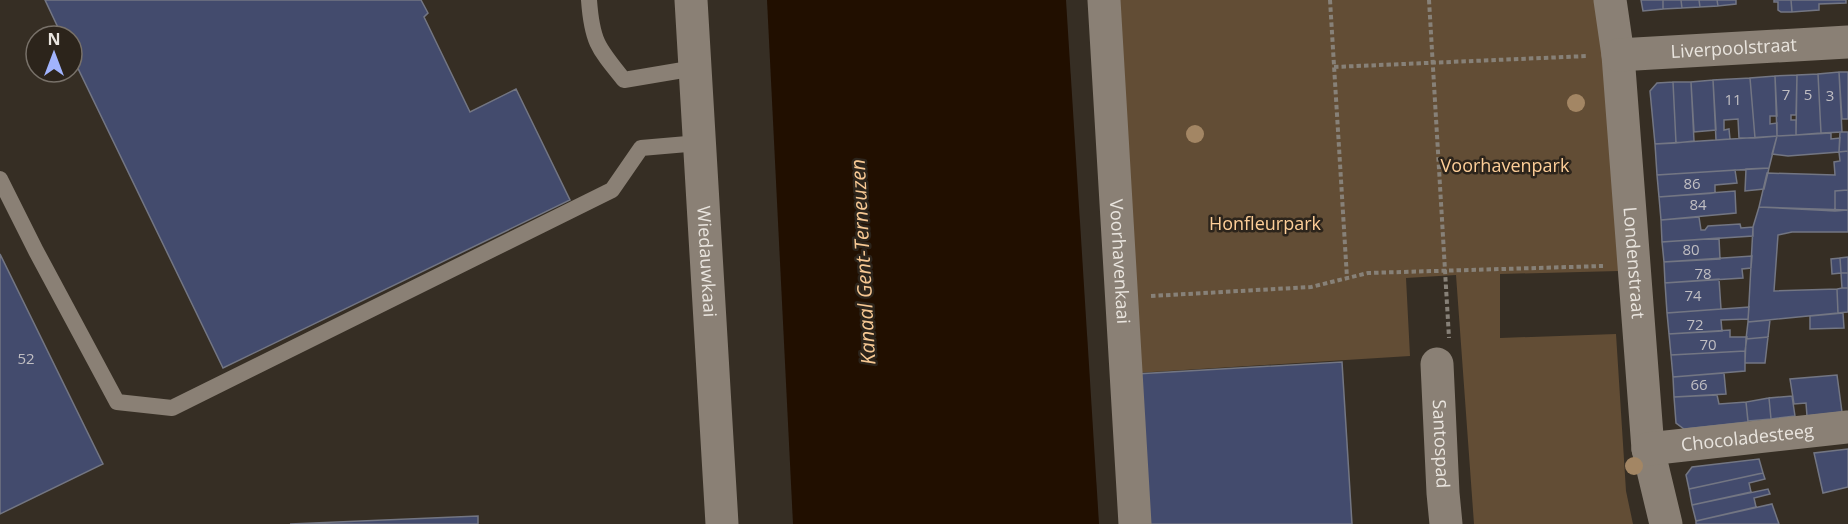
<svg xmlns="http://www.w3.org/2000/svg" width="1848" height="524" font-family="'Open Sans',sans-serif">
	<rect width="100%" height="100%" fill="#362e24"/>
	<path fill="#624d35" d="M1116 0H1596L1601 29 1619 271 1500 274V338L1616 334 1626 491 1633 524H1474L1456 275 1406 278 1410 356 1136 373Z"/>
	<path fill="#210f00" d="M767 0H1066L1099 524H793Z"/>
	<path fill="#434b6d" stroke="#737683" stroke-width="1.5" d="M45 0H421L428 13 424 17 470 112 516 89 570 200 223 368 72 56V36H62Z
		M1641 0H1663V9L1643 11Z
		M1663 0H1681L1682 8 1663 9Z
		M1681 0H1699L1700 7 1682 8Z
		M1699 0H1717L1718 6 1700 7Z
		M1717 0H1736V4L1718 6Z
		M1774 0H1791L1792 12H1781L1778 10V2H1774Z
		M1791 0H1846V3L1819 4V10L1792 12Z
		M1839 72H1848V119H1842Z
		M1839 72 1842 132 1821 133 1818 74Z
		M1818 74 1821 133 1796 135 1797 75Z
		M1797 75 1796 115H1791V120H1796V135L1777 136 1775 76Z
		M1775 76 1777 116H1770V124L1777 123V136L1755 138 1750 78Z
		M1750 78 1755 138H1739L1738 119 1724 120V130L1729 129 1730 139 1716 140 1713 80Z
		M1713 80 1716 130 1694 132 1691 82Z
		M1673 82 1676 143 1655 144 1650 91 1657 83Z
		M1673 82H1691L1694 141 1676 143Z
		M1840 132H1848V151L1839 152Z
		M1831 133V139L1840 138 1839 152 1788 156 1772 154 1777 136Z
		M1777 136 1769 168 1657 175 1655 144Z
		M1848 151V190L1835 191V211L1759 207 1767 173 1835 175 1834 162 1840 161 1839 152Z
		M1769 168 1764 189 1745 191 1746 169Z
		M1735 170 1737 183 1715 185V193L1659 197 1657 175Z
		M1848 190V210L1835 211V191Z
		M1735 191 1736 213 1661 220 1659 197Z
		M1759 207 1848 210V232H1792L1778 235 1774 291 1837 289 1838 313 1748 322 1753 227Z
		M1699 217 1701 230H1705L1708 226 1740 224 1741 228 1753 227V236L1662 242 1661 220Z
		M1719 238 1720 259 1664 262 1662 242Z
		M0 254 103 464 0 514Z
		M1752 256 1751 268 1742 269 1743 278 1665 283 1664 262Z
		M1848 257V273H1841L1840 258Z
		M1840 258 1841 273 1832 274 1831 259Z
		M1841 273H1848V288H1842Z
		M1719 279 1721 309 1667 313 1665 283Z
		M1842 288H1848V312L1838 313 1837 289Z
		M1749 307 1748 319 1721 320 1722 331 1669 334 1667 313Z
		M1843 313 1844 328 1810 329V316Z
		M1770 320 1768 337 1746 339 1748 322Z
		M1730 330V337H1747L1745 351 1671 355 1669 334Z
		M1768 337 1765 363H1745L1746 339Z
		M1745 351V371L1673 377 1671 355Z
		M1342 362 1352 524H1145L1136 374Z
		M1724 373 1726 394 1674 397 1673 377Z
		M1837 375 1842 412 1807 416 1806 403 1794 404 1790 379Z
		M1717 395 1719 404 1746 402 1748 422 1684 429 1676 423 1674 397Z
		M1792 396 1795 416 1771 419 1769 398Z
		M1769 398 1771 419 1748 421 1746 402Z
		M1848 449V487L1823 493 1814 453Z
		M1759 459 1763 473 1689 489 1686 475 1692 467Z
		M1763 473 1765 479 1749 483 1751 492 1692 505 1689 489Z
		M1768 489 1770 494 1754 498 1756 507 1696 521 1692 505Z
		M1772 504 1779 524H1696V521Z
		M478 516V524H290Z"/>
	<g fill="none" stroke-linecap="round" stroke-linejoin="round">
		<path stroke="#878178" stroke-width="4" stroke-dasharray="4.5 3" stroke-linecap="butt" d="M1330 0 1347 278
			M1429 0 1449 338
			M1334 67 1588 56
			M1151 296 1311 287 1368 273 1603 266"/>
		<path stroke="#8a8075" stroke-width="16" d="M589 0C592 42 598 48 624 80L695 68
			M0 179 36 251 117 402 172 408 612 190 641 148 699 143"/>
		<g stroke="#8a8075" stroke-width="33">
			<path id="s1" d="M1104 0 1135 524"/>
			<path id="s2" d="M1610 0 1618 55 1648 449 1666 524"/>
			<path id="s3" d="M1618 55 1848 42"/>
			<path id="s4" d="M1437 364 1443 493 1446 524"/>
			<path id="s5" d="M1648 449 1848 427"/>
		</g>
		<path stroke="#8a8075" stroke-width="33" id="s6" d="M691 0 722 524"/>
	</g>
	<g fill="#a38664">
		<circle cx="1576" cy="103" r="9"/>
		<circle cx="1195" cy="134" r="9"/>
		<circle cx="1634" cy="466" r="9"/>
	</g>
	<g text-anchor="middle" stroke-width="5" stroke-linejoin="round" paint-order="stroke">
		<g font-size="15" fill="#c0bec2">
			<text x="1786" y="100">7</text>
			<text x="1808" y="100">5</text>
			<text x="1830" y="101">3</text>
			<text x="1733" y="105">11</text>
			<text x="1692" y="189">86</text>
			<text x="1698" y="210">84</text>
			<text x="1691" y="255">80</text>
			<text x="1703" y="279">78</text>
			<text x="1693" y="301">74</text>
			<text x="1695" y="330">72</text>
			<text x="1708" y="350">70</text>
			<text x="26" y="364">52</text>
			<text x="1699" y="390">66</text>
		</g>
		<g font-size="18" fill="#e9e4de" stroke="#2c241b">
			<text dy="6" stroke="none"><textPath href="#s3" startOffset="116">Liverpoolstraat</textPath></text>
			<text dy="6" stroke="none"><textPath href="#s6" startOffset="262">Wiedauwkaai</textPath></text>
			<text dy="6" stroke="none"><textPath href="#s1" startOffset="262">Voorhavenkaai</textPath></text>
			<text dy="6" stroke="none"><textPath href="#s2" startOffset="264">Londenstraat</textPath></text>
			<text dy="6" stroke="none"><textPath href="#s5" startOffset="100">Chocoladesteeg</textPath></text>
			<text dy="6" stroke="none"><textPath href="#s4" startOffset="80">Santospad</textPath></text>
		</g>
		<g font-size="18" fill="#fdce98" stroke="#2c241b">
			<text x="1505" y="172">Voorhavenpark</text>
			<text x="1265" y="230">Honfleurpark</text>
		</g>
		<g font-size="20" font-style="italic" fill="#f7c893" stroke="#2c241b">
			<text transform="translate(863 262) rotate(-93)" y="7">Kanaal Gent-Terneuzen</text>
		</g>
	</g>
	<g transform="translate(54 54)"><circle r="28" fill="#2c241b" stroke="#787169" stroke-width="1.5"/>
	<path d="M0-4.5L10 22L0 15L-10 22Z" fill="#a1b3fd"/>
	<text y="-9" font-size="16" font-weight="bold" text-anchor="middle" fill="#e9e4de">N</text>
	</g>
</svg>
